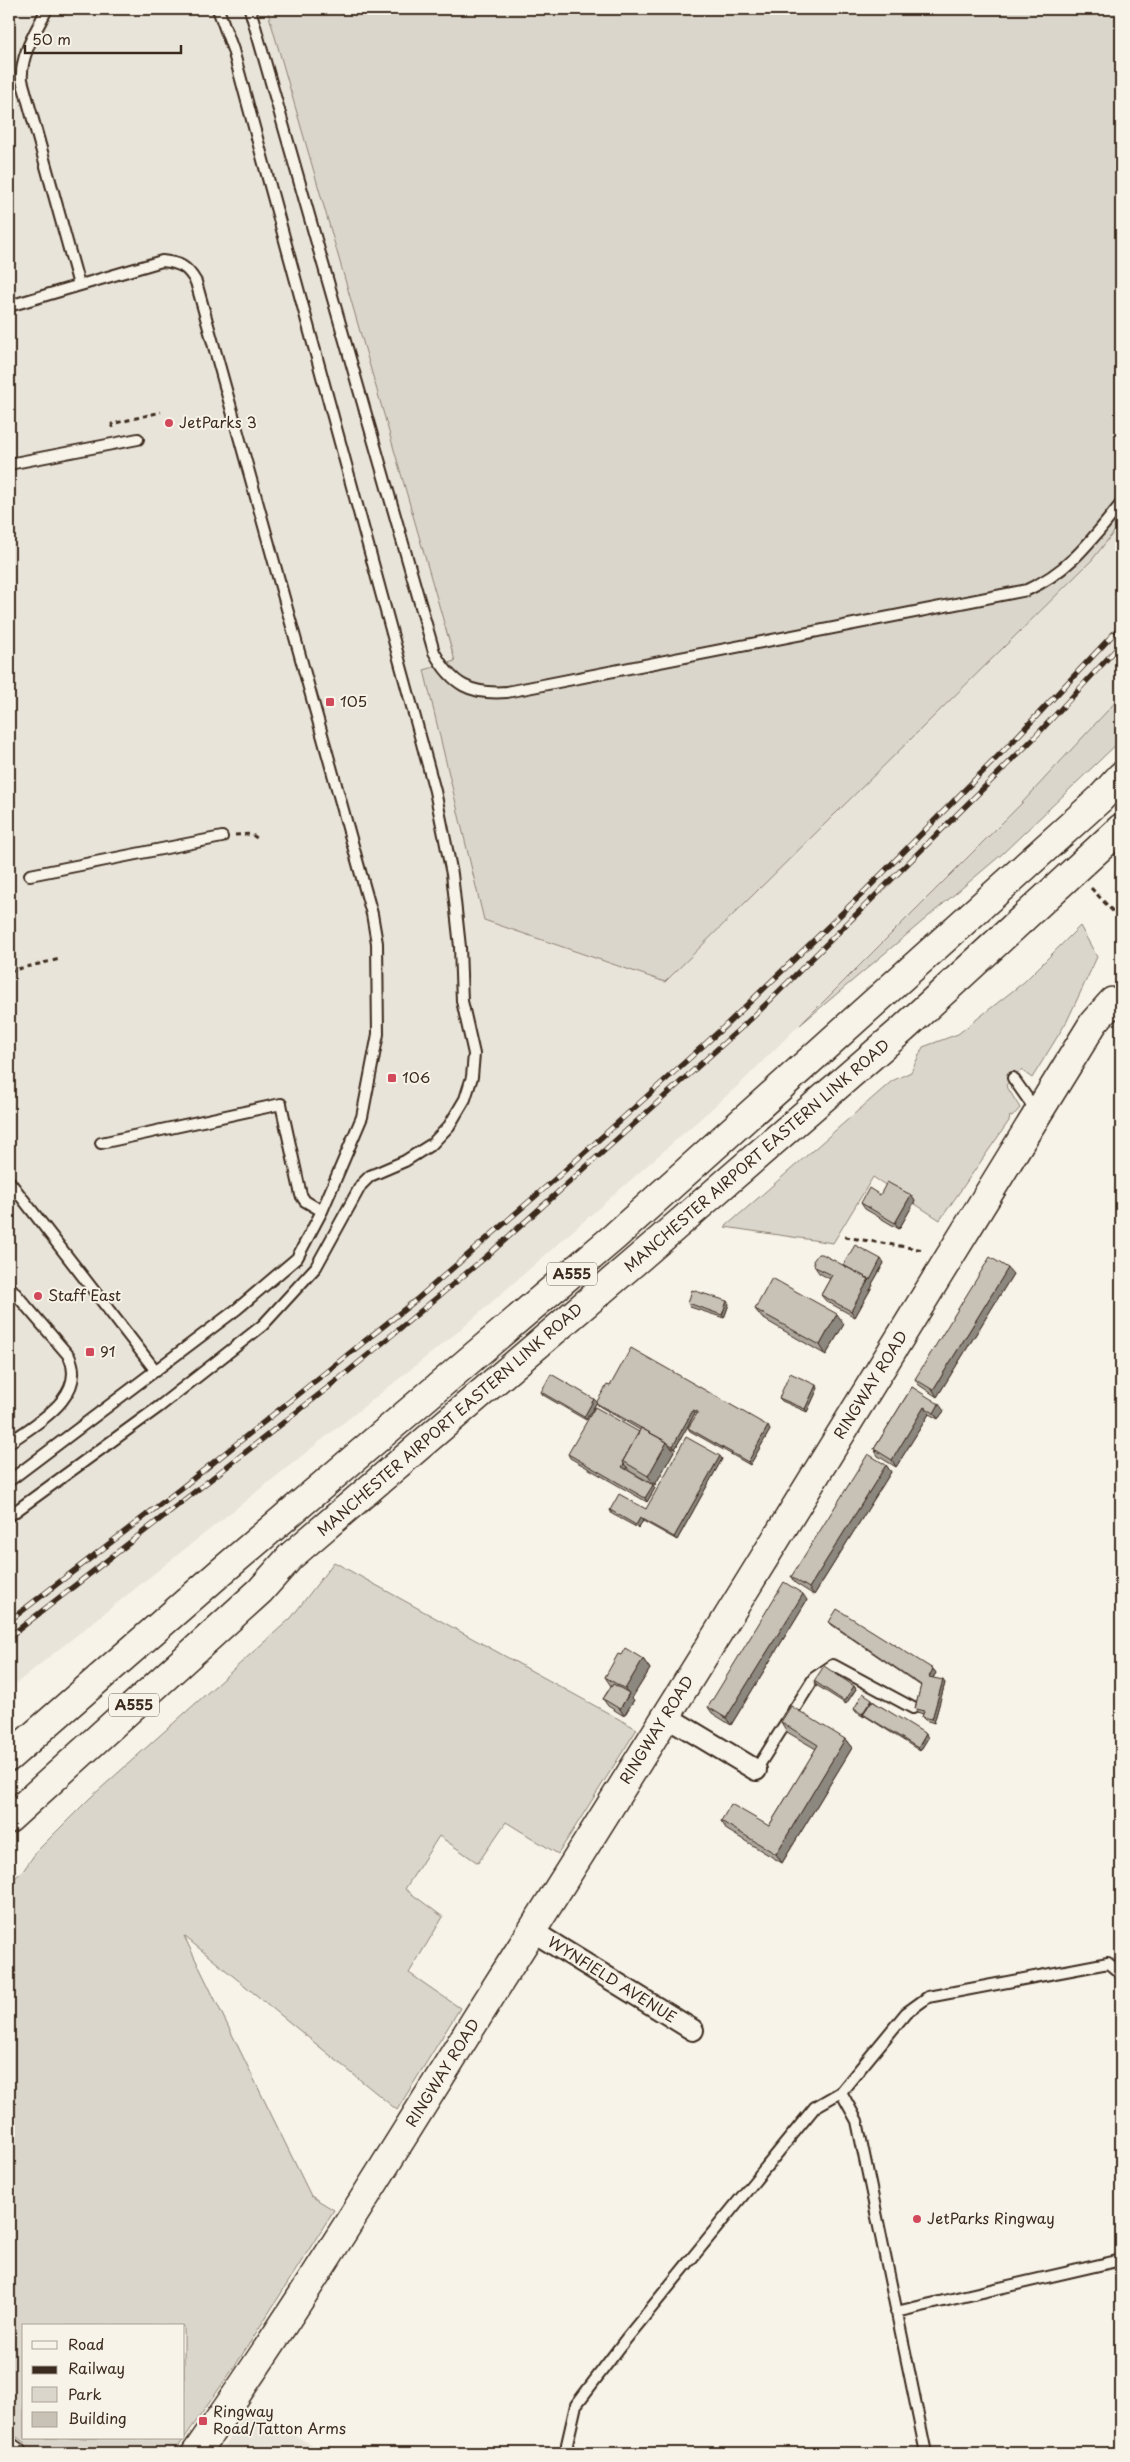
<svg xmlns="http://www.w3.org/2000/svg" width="1130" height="2462" font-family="'Playpen Sans',sans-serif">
	<rect width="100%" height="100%" fill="#f7f3e8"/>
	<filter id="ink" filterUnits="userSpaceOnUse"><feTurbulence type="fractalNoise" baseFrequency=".02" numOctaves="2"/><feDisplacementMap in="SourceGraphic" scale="10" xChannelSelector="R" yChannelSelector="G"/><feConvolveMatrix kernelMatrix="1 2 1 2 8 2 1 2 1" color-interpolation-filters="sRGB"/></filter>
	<g filter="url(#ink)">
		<path fill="#e9e4d9" d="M9 9H1121L1092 558 1121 525V696L1021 804 741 1083 459 1331 9 1689Z
			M248 2407 325 2453H221Z"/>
		<path fill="#dbd6cb" stroke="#8b8074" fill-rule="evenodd" d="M267 9H1121V523L1092 560 665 982 484 920 424 670 455 661Z
			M1121 696V740L1001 855 800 1025 1021 804Z
			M1080 926 1097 957 1067 1021 1032 1078 1021 1070 1006 1085 1020 1108 1012 1117 1010 1116 1009 1121 940 1220 873 1177 833 1243 725 1227 892 1081 911 1072 923 1047 958 1034 1024 982Z
			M334 1562 637 1729 558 1854 506 1822 478 1863 439 1836 405 1889 443 1917 409 1973 460 2008 397 2110 184 1936 311 2196 334 2210 235 2366 174 2453H38L9 2431V1883L23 1871 37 1851 90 1798 291 1618ZM24 2326H184V2438H24Z"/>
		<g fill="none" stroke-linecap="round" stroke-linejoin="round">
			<g stroke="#3b2a1e" stroke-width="14">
				<path id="lane" d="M47 9C36 31 20 55 22 80L79 285
					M250 9 434 652C452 685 471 695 507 692L1027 590C1070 571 1092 539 1121 504
					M9 306 162 261C180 263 187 266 196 282L372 914 377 943 378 1034 362 1117 322 1211 297 1258 237 1309 9 1481
					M9 464 138 439
					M30 875 222 837
					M1013 1078 1037 1112
					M101 1143 281 1104 301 1195 305 1201 322 1211
					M9 1181 156 1371
					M9 1286 69 1356C88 1396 36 1423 9 1443
					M9 1516 160 1406 263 1325 316 1267 361 1185 370 1176 405 1161 432 1144 449 1126 465 1099 472 1077 474 1054 462 1001 460 947 452 874 435 791 233 50 218 9
					M756 1770 814 1678 833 1665 913 1708
					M841 2092 857 2121 926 2453
					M896 2312 1121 2260
					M569 2453 567 2444 576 2405 626 2339 815 2107 841 2092 906 2013 928 1997 1108 1963 1121 1974"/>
			</g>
			<g stroke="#3b2a1e" stroke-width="24">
				<path id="street" d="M666 1716 756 1770
					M532 1931 693 2030
					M9 2448 16 2453"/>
			</g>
			<g stroke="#3b2a1e" stroke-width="31">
				<path id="secondary" d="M196 2453C302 2303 397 2145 495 1989 698 1669 895 1345 1094 1022L1112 1002 1121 1005"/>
			</g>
			<g stroke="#3b2a1e" stroke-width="31">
				<path id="highway" d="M9 1757 222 1571 614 1237 1100 799 1121 776
					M9 1819 260 1591 291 1556 638 1259 903 1029 1121 828"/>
			</g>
			<path stroke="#3b2a1e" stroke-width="3" stroke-dasharray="5 4" stroke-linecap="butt" d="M113 428 112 424 161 412
				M235 835 251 834 258 839
				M1091 888 1121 920
				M9 971 60 959
				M845 1237 924 1250
				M9 1848 15 1842"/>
			<use href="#lane" stroke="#f7f3e8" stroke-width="10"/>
			<use href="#street" stroke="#f7f3e8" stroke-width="20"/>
			<use href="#secondary" stroke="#f7f3e8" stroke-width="28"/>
			<use href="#highway" stroke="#f7f3e8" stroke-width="28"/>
			<g stroke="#3b2a1e" stroke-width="5.5">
				<path id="rail" d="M9 1621 184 1486 416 1300 554 1180 724 1027 862 894 1013 741 1121 626
					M9 1637 339 1379 487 1256 753 1017 1033 739 1121 644"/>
			</g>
			<use href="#rail" stroke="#f7f3e8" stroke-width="4" stroke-dasharray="11" stroke-linecap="butt"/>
		</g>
		<path fill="#aca69d" stroke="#3b2a1e" d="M880 1195 915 1201 899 1229 865 1209 861 1203Z
			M884 1263 872 1284 873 1285 855 1317 826 1301 821 1295 830 1279 819 1273 815 1267Z
			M1013 1274 937 1397 919 1385 915 1379Z
			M688 1303 729 1304 724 1318 690 1307Z
			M755 1309 844 1324 826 1355 762 1318Z
			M610 1386 770 1430 750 1465 690 1431 688 1428 697 1414 695 1413 675 1449 671 1447 674 1451 655 1485 629 1471 627 1467 625 1469 655 1488 647 1502 570 1458 568 1454 639 1432 640 1430 599 1406 596 1403Z
			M912 1387 944 1411 938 1419 929 1414 896 1467 878 1456 874 1449Z
			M818 1388 807 1412 782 1401 779 1398Z
			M541 1392 594 1399 597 1402 586 1420 543 1395Z
			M722 1459 677 1540 643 1521 638 1528 612 1514 610 1510 646 1509Z
			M886 1465 891 1472 814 1595 795 1583 791 1577Z
			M807 1600 731 1725 712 1713 708 1707Z
			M829 1622 933 1669 936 1673 933 1678 945 1683 934 1723 925 1720 922 1717 923 1714 917 1712 915 1709 921 1686 832 1625Z
			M621 1655 643 1659 650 1669 632 1698 634 1700 624 1716 608 1706 603 1699 611 1686 605 1677Z
			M814 1681 854 1686 856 1689 846 1704 816 1685Z
			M874 1702 928 1738 920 1751 865 1716 864 1717 856 1712 854 1709Z
			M781 1722 845 1739 852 1748 782 1863 727 1830 721 1821 769 1826 816 1749 787 1732Z"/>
		<path fill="#8c877f" stroke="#3b2a1e" d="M911 1195 915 1201 899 1229 895 1223Z
			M881 1259 884 1263 872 1284 873 1285 855 1317 851 1311 869 1279Z
			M1008 1268 1013 1274 937 1397 933 1390Z
			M727 1301 729 1304 724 1318 722 1315Z
			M837 1314 844 1324 826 1355 820 1345Z
			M816 1385 818 1388 807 1412 805 1409Z
			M594 1399 597 1402 586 1420 584 1417Z
			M939 1404 944 1411 938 1419 934 1413Z
			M924 1407 929 1414 896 1467 892 1460Z
			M693 1410 695 1413 675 1449 673 1446Z
			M768 1426 770 1430 750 1465 748 1462Z
			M667 1442 674 1451 655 1485 648 1476Z
			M720 1456 722 1459 677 1540 674 1537Z
			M624 1464 627 1467 625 1471 622 1467Z
			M886 1465 891 1472 814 1595 809 1588Z
			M653 1485 655 1488 647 1502 645 1498Z
			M640 1518 643 1521 638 1528 636 1525Z
			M803 1594 807 1600 731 1725 726 1718Z
			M643 1659 650 1669 632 1698 634 1700 624 1716 620 1709 629 1694 625 1689Z
			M933 1669 936 1673 931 1680 929 1677Z
			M943 1680 945 1683 934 1723 932 1719Z
			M854 1686 856 1689 846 1704 844 1701Z
			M872 1699 874 1702 863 1714 864 1717 862 1714Z
			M926 1734 928 1738 920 1751 918 1748Z
			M845 1739 852 1748 782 1863 776 1854Z"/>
		<path fill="#c8c1b6" stroke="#3b2a1e" d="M887 1182 911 1195 895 1223 861 1203 869 1188 880 1195Z
			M855 1245 881 1259 870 1280 869 1279 843 1265Z
			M818 1254H822L869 1279 851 1311 821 1295 832 1275 815 1267 813 1261Z
			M990 1257 1008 1268 933 1390 915 1379Z
			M772 1278 837 1314 820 1345 755 1309Z
			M692 1290 727 1301 722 1315 688 1303Z
			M631 1348 768 1426 748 1462 688 1428 698 1412 693 1410 673 1446 669 1444 667 1442 641 1428 596 1403 607 1385 610 1386Z
			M790 1373 816 1385 805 1409 779 1398Z
			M551 1374 594 1399 584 1417 541 1392Z
			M912 1387 939 1404 934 1413 924 1407 892 1460 874 1449Z
			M595 1407 639 1432 623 1461 624 1464 622 1467 653 1485 645 1498 568 1454Z
			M641 1428 667 1442 648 1476 623 1461Z
			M686 1437 720 1456 674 1537 640 1518 636 1525 610 1510 619 1494 646 1509Z
			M868 1454 886 1465 809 1588 791 1577Z
			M784 1582 803 1594 726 1718 708 1707Z
			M837 1609 933 1669 929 1677 943 1680 932 1719 922 1717 924 1711 915 1709 921 1685 829 1622Z
			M625 1648 643 1659 625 1689 605 1677 618 1654 621 1655Z
			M824 1666 854 1686 844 1701 814 1681Z
			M613 1684 629 1693 620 1709 603 1699Z
			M863 1693 872 1699 862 1714 854 1709Z
			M872 1701 926 1734 918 1748 863 1714Z
			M791 1706 845 1739 776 1854 721 1821 731 1804 769 1826 818 1745 781 1722Z"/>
	</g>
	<g fill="#d1495b" stroke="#f7f3e8" stroke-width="2">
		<circle cx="169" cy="423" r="5"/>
		<rect x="325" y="697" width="10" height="10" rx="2.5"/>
		<rect x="387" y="1073" width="10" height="10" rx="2.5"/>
		<circle cx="38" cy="1296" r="5"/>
		<rect x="85" y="1347" width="10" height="10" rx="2.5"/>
		<circle cx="917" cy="2219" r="5"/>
		<rect x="198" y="2416" width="10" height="10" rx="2.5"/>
	</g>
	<g text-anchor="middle" stroke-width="4" stroke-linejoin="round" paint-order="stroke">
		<g fill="#f7f3e8" stroke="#73665b" stroke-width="1">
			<rect x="547" y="1262.5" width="50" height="23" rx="4"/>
			<rect x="109" y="1693.5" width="50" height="23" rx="4"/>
		</g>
		<g font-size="14" font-weight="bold" fill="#3b2a1e">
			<text x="572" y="1279">A555</text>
			<text x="134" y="1710">A555</text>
		</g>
		<g font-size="15" fill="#3b2a1e" stroke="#f7f3e8" text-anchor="start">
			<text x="179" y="428">JetParks 3</text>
			<text x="340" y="707">105</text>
			<text x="402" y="1083">106</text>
			<text x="48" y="1301">Staff East</text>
			<text x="100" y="1357">91</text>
			<text x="927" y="2224">JetParks Ringway</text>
			<text x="213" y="2417">Ringway<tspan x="213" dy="17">Road/Tatton Arms</tspan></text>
		</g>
		<g font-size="15" fill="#3b2a1e" stroke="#f7f3e8">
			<text transform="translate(757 1156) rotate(-41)" y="5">MANCHESTER AIRPORT EASTERN LINK ROAD</text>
			<text transform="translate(871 1385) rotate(-58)" y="5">RINGWAY ROAD</text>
			<text transform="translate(450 1420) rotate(-41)" y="5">MANCHESTER AIRPORT EASTERN LINK ROAD</text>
			<text transform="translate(657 1730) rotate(-58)" y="5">RINGWAY ROAD</text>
			<text transform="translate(612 1980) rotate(32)" y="5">WYNFIELD AVENUE</text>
			<text transform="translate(443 2073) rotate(-58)" y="5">RINGWAY ROAD</text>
		</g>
	</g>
	<rect width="1130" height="2462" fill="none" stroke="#f7f3e8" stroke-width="30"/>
	<rect x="15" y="15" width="1100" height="2432" fill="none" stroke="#3b2a1e" stroke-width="2" filter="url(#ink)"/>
	<rect x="22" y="2324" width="162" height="115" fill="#f7f3e8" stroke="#aca397"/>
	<rect x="32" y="2341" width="25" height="8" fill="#f7f3e8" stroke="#aca397"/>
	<text x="68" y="2350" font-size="15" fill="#3b2a1e">Road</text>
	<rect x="32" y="2366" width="25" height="8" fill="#3b2a1e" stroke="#aca397"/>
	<text x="68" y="2374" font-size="15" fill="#3b2a1e">Railway</text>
	<rect x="32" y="2387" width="25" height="15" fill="#dbd6cb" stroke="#aca397"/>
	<text x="68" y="2400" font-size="15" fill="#3b2a1e">Park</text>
	<rect x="32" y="2412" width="25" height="15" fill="#c8c1b6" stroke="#aca397"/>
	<text x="68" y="2424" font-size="15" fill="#3b2a1e">Building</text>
	<path d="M25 45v8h156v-8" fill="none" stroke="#3b2a1e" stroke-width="2.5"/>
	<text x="32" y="45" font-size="15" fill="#3b2a1e" stroke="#f7f3e8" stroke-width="4" paint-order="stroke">50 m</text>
</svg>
